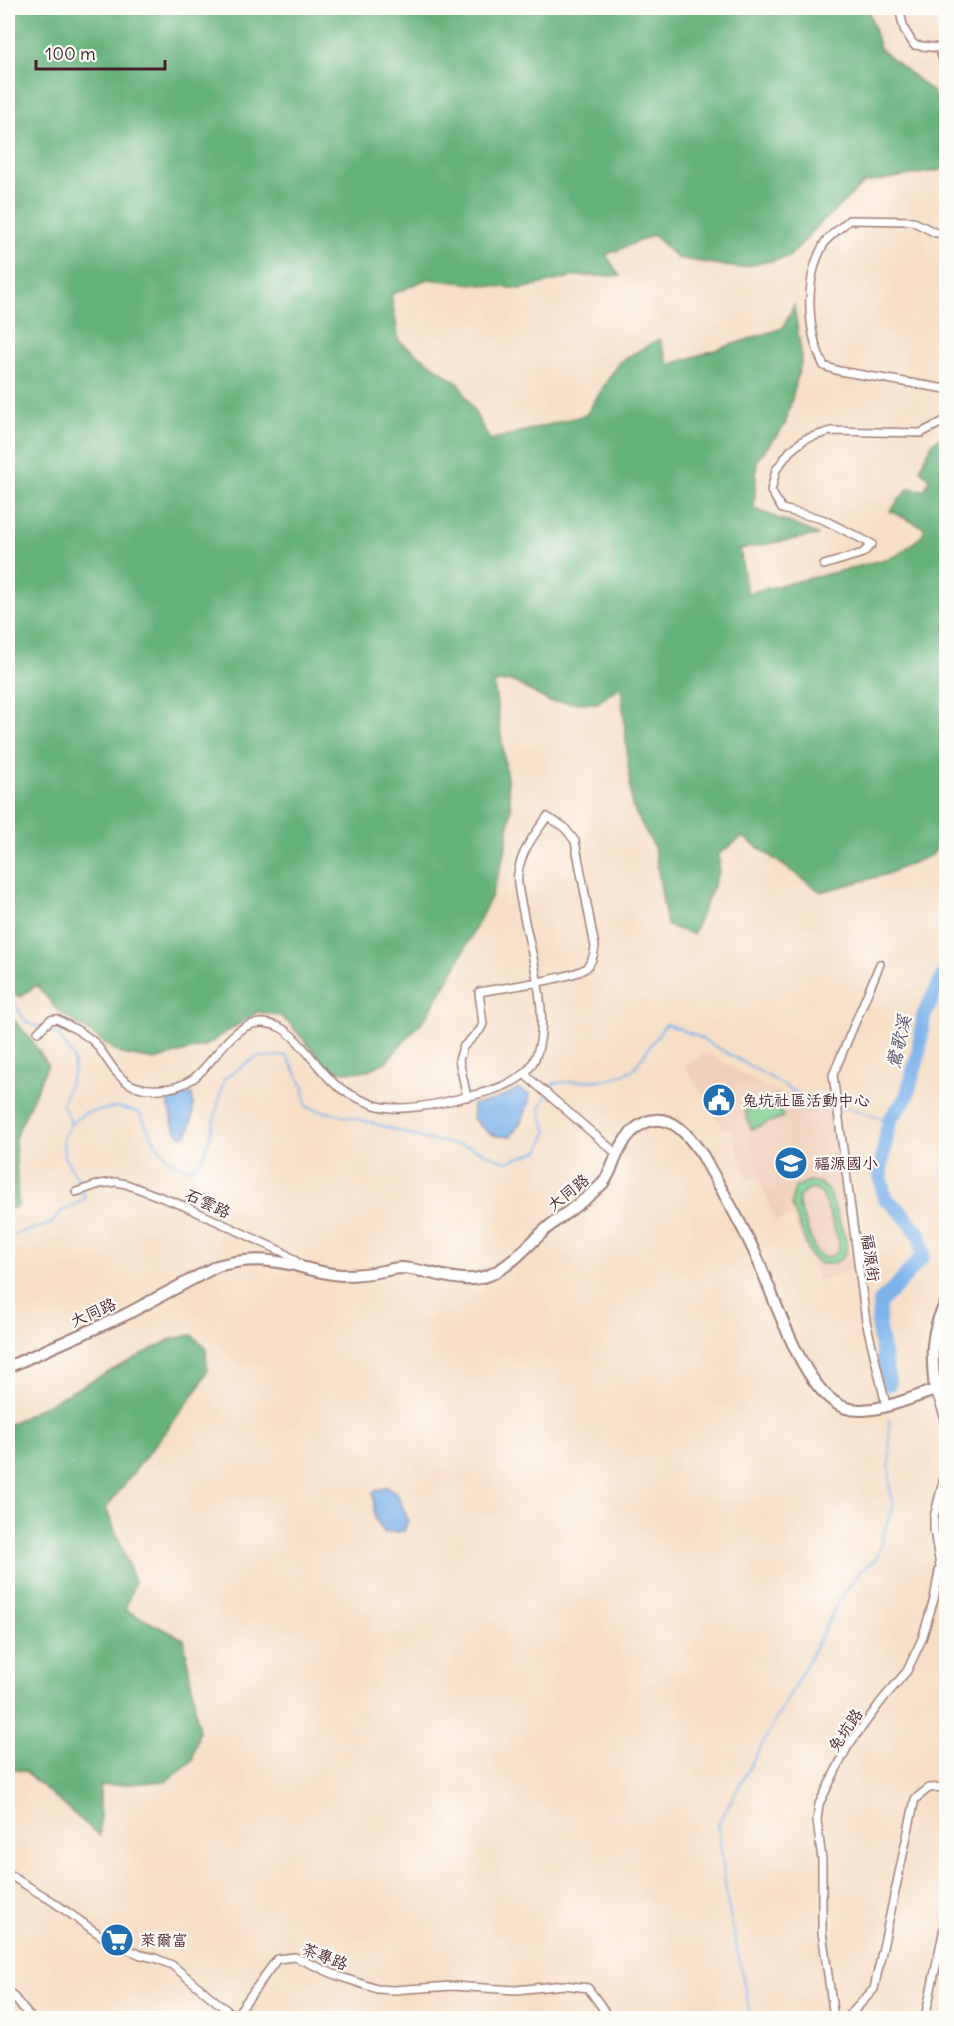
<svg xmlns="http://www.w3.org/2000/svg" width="954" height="2026" font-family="Delius,'LXGW WenKai TC',sans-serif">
	<rect width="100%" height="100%" fill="#fdfcf7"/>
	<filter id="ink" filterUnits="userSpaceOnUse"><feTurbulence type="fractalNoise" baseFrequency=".0167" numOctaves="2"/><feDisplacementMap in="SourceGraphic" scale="12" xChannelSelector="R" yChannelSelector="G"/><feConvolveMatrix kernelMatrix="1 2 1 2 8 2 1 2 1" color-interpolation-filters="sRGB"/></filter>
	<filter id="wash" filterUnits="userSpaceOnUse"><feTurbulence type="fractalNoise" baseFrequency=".008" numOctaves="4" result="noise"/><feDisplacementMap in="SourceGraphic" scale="24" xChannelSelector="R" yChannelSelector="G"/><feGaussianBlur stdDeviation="1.35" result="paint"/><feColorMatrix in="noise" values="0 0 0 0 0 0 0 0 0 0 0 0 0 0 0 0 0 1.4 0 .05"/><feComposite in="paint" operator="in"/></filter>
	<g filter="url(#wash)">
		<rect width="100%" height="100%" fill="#f6dfc6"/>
		<path fill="#f0d0bc" d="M707 1053 762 1085 810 1105 832 1108 838 1147 842 1209 854 1269 819 1281 792 1217 775 1222 759 1178 748 1181 731 1129H724L684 1065Z"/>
		<path fill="#7ecf91" stroke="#64775e" stroke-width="1.5" fill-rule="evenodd" d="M776 1099 783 1117 751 1129 745 1111Z
			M808 1181 820 1183 829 1192 847 1244 844 1256 834 1264H821L811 1257 792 1205 793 1193 796 1187ZM808 1189 816 1190 823 1195 839 1242 838 1251 831 1256 823 1257 816 1252 799 1206V1197Z"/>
		<path fill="#66b27b" stroke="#586853" stroke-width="1.5" d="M8 8H868L880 49 933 92 946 120V169L864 183 821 223 789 257 738 268 677 258 653 235 606 255 620 276H575L521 289 427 279 391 295 399 341 459 384 490 440 586 415 619 362 659 339 669 365 783 328 794 305 802 359 785 425 757 460 754 508C775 519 797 524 818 535L740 549 747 593 849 569 896 556 922 536 925 528 890 511 909 488 924 490 930 479 920 469 933 442 946 434V835L932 855 884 875 821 892 743 837 719 854V872L693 934 667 926 654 847 632 806 621 686 597 703 550 702 512 681 494 683 511 808 505 852 491 897 455 968 427 1016 386 1062 367 1071 344 1072 330 1070 289 1023 278 1015 257 1012 207 1045 155 1060 121 1054 57 1010 37 985 20 997 8 990Z
			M8 1013 29 1037 48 1064 15 1138 18 1206 8 1210Z
			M192 1335 206 1348 207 1371 198 1389 106 1508 135 1581 125 1610 184 1639 199 1731 192 1761 166 1781 100 1786V1836L24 1771 8 1769V1425L171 1339Z"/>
		<path fill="#7db2eb" stroke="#64688b" stroke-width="1.5" d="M518 1089 529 1094C529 1111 521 1122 511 1136 491 1138 486 1132 473 1118V1104C490 1103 503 1097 518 1089Z
			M192 1094C195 1109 193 1121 187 1135L180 1136 173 1125 167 1099Z
			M387 1487 397 1493 408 1520 404 1531 385 1533 375 1519 373 1492Z"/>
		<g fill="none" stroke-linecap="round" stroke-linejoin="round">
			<path stroke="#7db2eb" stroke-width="2" d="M8 989V993L26 1022 59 1035 73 1057 74 1071 62 1104 71 1123
				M8 1236 51 1224 61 1212 85 1199 79 1180 64 1157 63 1138 71 1123 85 1113 118 1107 140 1113C151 1135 163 1165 190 1169L202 1159 212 1130 224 1079 256 1057 287 1056 304 1088 306 1107 372 1123 429 1140 471 1147 506 1162 539 1151 547 1133 540 1108 554 1083 611 1079 633 1070 666 1024 695 1035 766 1075 812 1102 856 1110 889 1121
				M751 2018 727 1900 718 1824 811 1656 838 1602 859 1572 877 1558 885 1529 893 1508 890 1491 889 1420"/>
			<path stroke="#7db2eb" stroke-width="15" d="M889 1384 878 1327 880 1302 896 1287 923 1256 920 1235 902 1213 884 1197 880 1173 889 1121 906 1098 918 1056 924 1015 946 970"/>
		</g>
	</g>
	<g filter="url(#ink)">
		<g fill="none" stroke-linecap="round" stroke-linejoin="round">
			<g stroke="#a07f78" stroke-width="10">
				<path id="street" d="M899 8 904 29 914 45 939 48 946 68
					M946 232 936 233 912 221 849 220C842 227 831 234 825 242 804 277 806 330 824 366L839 371 946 389
					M824 565 863 553 872 544 822 519 782 509 771 491 776 470 790 451 805 439 831 431 921 433 946 420
					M880 964 833 1075 866 1321 886 1405
					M38 1032 50 1020 57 1019C69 1026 85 1033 95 1043 107 1057 116 1079 134 1086 143 1089 151 1090 160 1089 173 1089 184 1085 194 1078 221 1056 237 1009 279 1027 298 1035 319 1071 336 1085 345 1092 361 1100 372 1104 397 1114 439 1104 465 1097 484 1093 509 1087 524 1074 559 1042 532 958 524 917 522 904 516 886 518 873 521 851 535 834 547 817L563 826 575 841 595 947C594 955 592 963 586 968 572 979 500 988 479 992L483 1024 480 1030 463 1047 459 1060 467 1097
					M524 1074 617 1154
					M76 1192 100 1184 116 1182 126 1184 184 1206 283 1252 300 1264
					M946 1370 935 1390 946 1421
					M8 1874 52 1901 110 1942 141 1955 155 1958 172 1965 235 2017 277 1959 295 1957 338 1976 377 1989 393 1990 452 1986 516 1990 564 1985 588 1988 604 2010 607 2018
					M8 1990 31 2018
					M834 2018 822 1932V1860L817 1820 819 1804 848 1746 883 1699 907 1671 922 1639 934 1599 940 1566 934 1530V1517L946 1470
					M847 2018 874 1989 915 1799 929 1788 946 1787
					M925 2018 946 1919"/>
			</g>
			<g stroke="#a07f78" stroke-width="14">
				<path id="secondary" d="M8 1367 125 1315 217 1266C241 1259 264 1258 289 1264 307 1268 323 1274 342 1275 356 1275 369 1274 383 1271 388 1270 395 1268 401 1268 432 1269 463 1289 494 1273 515 1262 529 1244 546 1229 564 1213 586 1201 603 1183 611 1174 614 1158 621 1147 627 1135 635 1127 646 1122 672 1112 690 1137 703 1156 720 1187 738 1217 753 1249 773 1290 801 1393 846 1408 872 1416 910 1398 935 1390 932 1357 929 1333 946 1303"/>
			</g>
			<use href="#street" stroke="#fff" stroke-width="7"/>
			<use href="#secondary" stroke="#fff" stroke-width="10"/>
		</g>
	</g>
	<defs>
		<g id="civic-disc" transform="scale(1.725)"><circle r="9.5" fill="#1f6fb2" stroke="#fdfcf7"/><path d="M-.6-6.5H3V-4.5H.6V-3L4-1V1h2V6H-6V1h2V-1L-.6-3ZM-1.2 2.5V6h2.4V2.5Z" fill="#fff"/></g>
		<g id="school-disc" transform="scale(1.725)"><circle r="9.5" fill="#1f6fb2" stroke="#fdfcf7"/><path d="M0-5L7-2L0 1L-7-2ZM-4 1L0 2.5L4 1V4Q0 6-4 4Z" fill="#fff"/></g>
		<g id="supermarket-disc" transform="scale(1.725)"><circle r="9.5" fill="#1f6fb2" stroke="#fdfcf7"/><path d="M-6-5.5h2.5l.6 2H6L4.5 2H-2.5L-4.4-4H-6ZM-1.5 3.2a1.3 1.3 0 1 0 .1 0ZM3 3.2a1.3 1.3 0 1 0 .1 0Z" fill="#fff"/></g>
	</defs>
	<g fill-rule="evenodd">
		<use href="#civic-disc" x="719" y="1100"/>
		<use href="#school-disc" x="791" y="1163"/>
		<use href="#supermarket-disc" x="117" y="1940"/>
	</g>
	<g text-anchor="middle" stroke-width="4.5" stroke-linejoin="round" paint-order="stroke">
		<g font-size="16" fill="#4a1f2b" stroke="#fdfcf7" text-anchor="start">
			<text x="742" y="1106">兔坑社區活動中心</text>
			<text x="814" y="1169">福源國小</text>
			<text x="140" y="1946">萊爾富</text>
		</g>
		<g font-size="16" fill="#4a1f2b" stroke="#fdfcf7">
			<text transform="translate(568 1192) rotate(-39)" y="6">大同路</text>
			<text transform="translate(208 1203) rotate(25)" y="6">石雲路</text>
			<text transform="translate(871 1258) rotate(82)" y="6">福源街</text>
			<text transform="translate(93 1312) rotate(-24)" y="6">大同路</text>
			<text transform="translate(845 1730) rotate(-56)" y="6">兔坑路</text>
			<text transform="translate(325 1956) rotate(21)" y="6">茶專路</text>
		</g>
		<g font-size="18" font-style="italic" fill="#5c526e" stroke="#fdfcf7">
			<text transform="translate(899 1042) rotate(-77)" y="6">鶯歌溪</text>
		</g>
	</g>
	<rect width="954" height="2026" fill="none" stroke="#fdfcf7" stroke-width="30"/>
	<path d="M36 60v9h129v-9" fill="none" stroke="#4a1f2b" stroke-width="3"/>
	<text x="45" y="60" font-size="18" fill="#4a1f2b" stroke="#fdfcf7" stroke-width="4.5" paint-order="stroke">100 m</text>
</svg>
